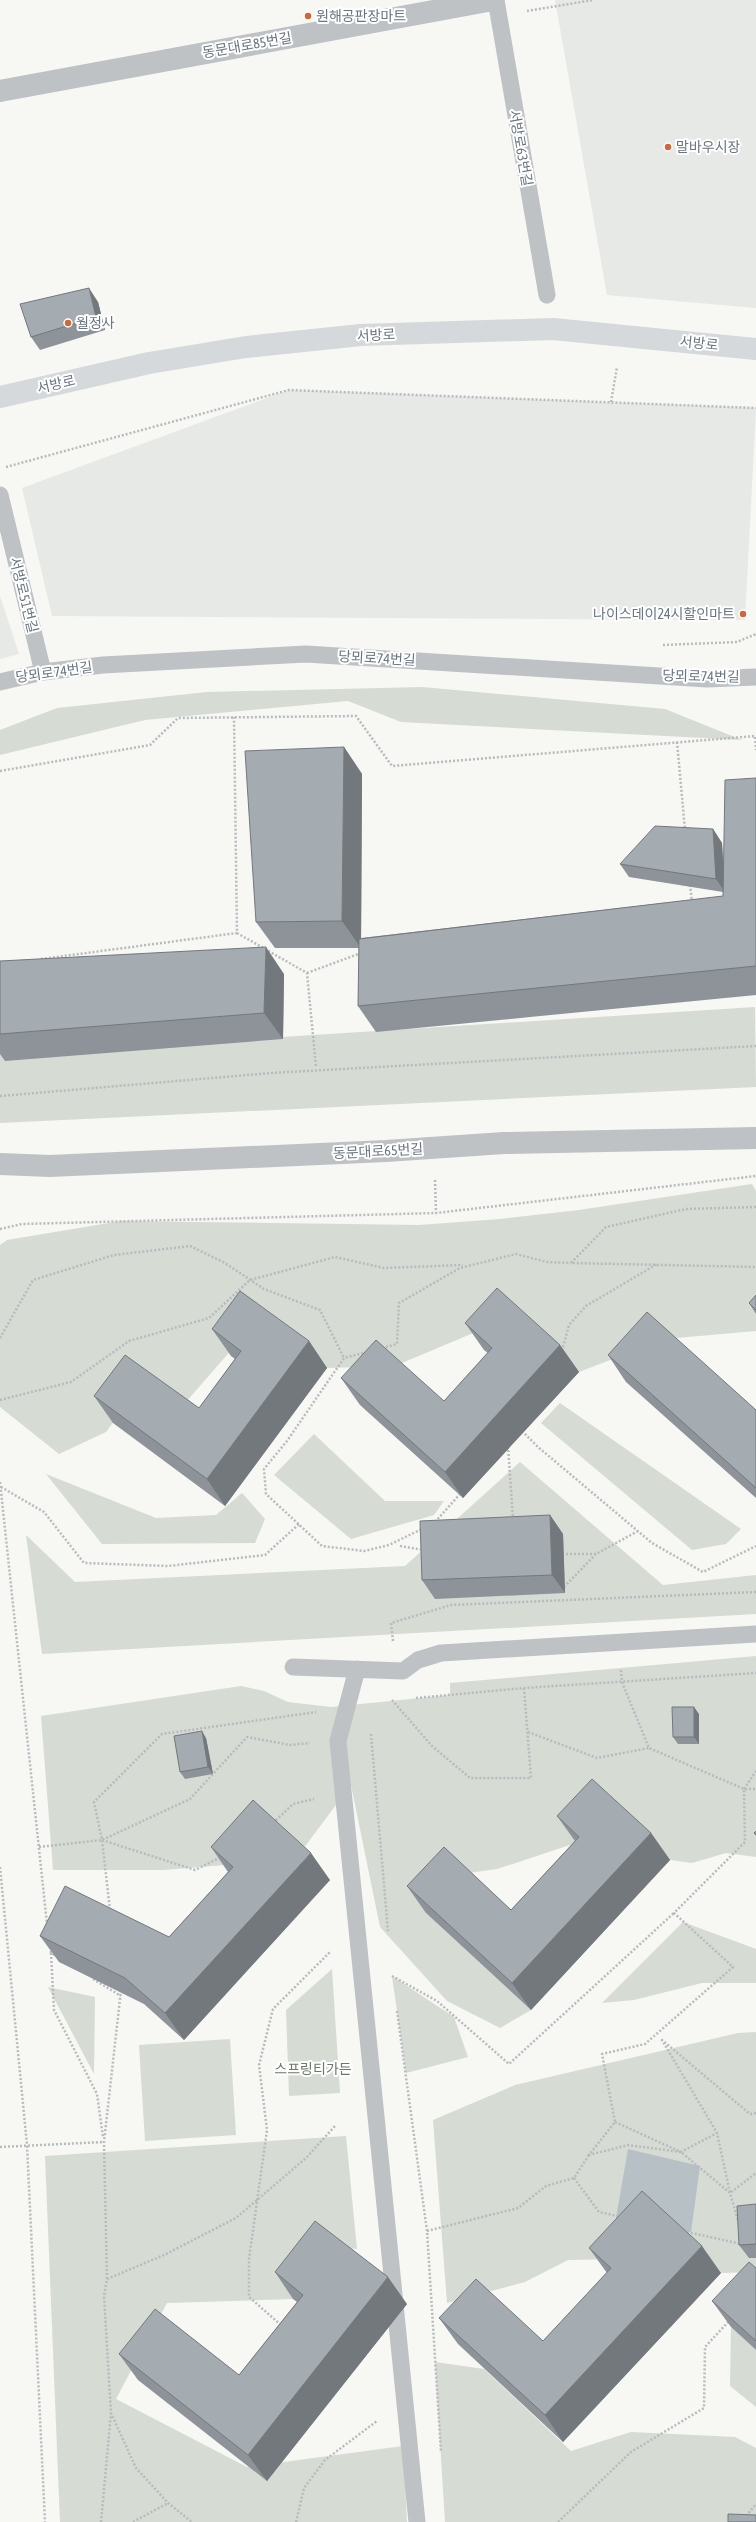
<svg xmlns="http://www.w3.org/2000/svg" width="756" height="2522" font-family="'Asap Condensed','Noto Sans KR',sans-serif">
	<rect width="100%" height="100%" fill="#f7f7f4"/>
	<path fill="#e7e9e7" d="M555 0H756V308L607 295Z
		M289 390 756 408 745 620 52 616 22 488Z
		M0 596 19 654 0 659Z"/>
	<path fill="#d6dbd4" d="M422 687 665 709 742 740 401 722 348 701 145 720 0 755V730L57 708 207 692Z
		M755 1007 756 1087 0 1123V1055Z
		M752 1184 756 1191V1331L665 1339 579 1372 516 1315 395 1366 327 1368 259 1318 186 1402 144 1381 106 1432 59 1454 0 1407V1245L7 1240 121 1221 419 1225 500 1219 579 1210Z
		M560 1403 741 1529 726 1544 692 1550 541 1423Z
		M314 1434 385 1501H444L434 1515 351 1539 274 1475Z
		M520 1462 663 1585 756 1575V1614L42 1654 26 1535 75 1582 405 1566Z
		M46 1474 156 1518 216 1515 242 1493 265 1519 255 1543 102 1544Z
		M756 1656V1857L726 1853 692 1863 670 1860 611 1805 576 1843 497 1869 462 1874 426 1913 531 2010 500 2028 447 2001 380 1927 351 1785 300 1853 238 1864 163 1870H53L41 1716 241 1686 264 1691 288 1702 331 1707 450 1695V1683Z
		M683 1922 756 1949V1983H702L634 2000 602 2003Z
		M332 1969 340 2093 289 2096 286 2010Z
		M392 1976 454 2017 468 2057 406 2073Z
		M48 1987 95 1997 94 2074Z
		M756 2032V2272L721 2273 661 2218 623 2259 568 2260 525 2282 447 2303 433 2120 515 2085 738 2033Z
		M230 2039 236 2135 145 2141 139 2045Z
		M346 2136 357 2249 334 2247 293 2299 167 2303 116 2399 247 2467 403 2446 407 2522H60L45 2156Z
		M731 2327 756 2350V2407L730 2386Z
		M435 2362 484 2369 571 2451 631 2432 735 2437 756 2448V2522H445Z"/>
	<path fill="#b7c0c5" d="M628 2149 700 2166 691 2232 616 2218Z"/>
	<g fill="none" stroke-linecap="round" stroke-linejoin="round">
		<path stroke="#b8bbbd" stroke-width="2.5" stroke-dasharray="2 2" stroke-linecap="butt" d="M527 11 593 0
			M611 402 617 367
			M6 467 289 390 756 408
			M663 645 737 642 756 634
			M677 742 685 830
			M0 771 150 745 178 718 356 716 392 766 755 736 756 750
			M690 885 692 902
			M237 933 307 973 316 1067
			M41 959 237 933 234 717
			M307 973 361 953
			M0 1096 271 1073 756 1046
			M435 1180 436 1213
			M756 1207 686 1209 606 1227 571 1263 756 1267
			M0 1229 22 1224 436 1213 756 1176
			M0 1338 33 1280 114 1255 190 1246 225 1263 264 1289 320 1310 344 1358
			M382 1348 397 1344 399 1303 460 1268 516 1254 547 1262 571 1263
			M562 1351 569 1325 586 1306 657 1264
			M367 1352 344 1358 287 1441 264 1469 266 1494 322 1546 364 1551 389 1545 422 1529
			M0 1400 71 1382 129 1341 209 1318 250 1280 335 1257 384 1268 463 1265
			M522 1431 538 1447 652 1543 703 1572 756 1546
			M508 1446 513 1519
			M0 1482 47 1924
			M1 1487 44 1512 84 1563 168 1566 265 1555 299 1524
			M435 1522 461 1493
			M400 1546 424 1550
			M562 1554H596L638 1531
			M564 1587 596 1554
			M393 1641 391 1623 451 1605 756 1592
			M621 1670 622 1682 649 1748 744 1789 745 1842 674 1913 733 1967 645 2044 602 2054 615 2122 589 2155 628 2145 681 2152 730 2193 739 2224
			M416 1698 524 1688 756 1673
			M392 1700 432 1746 470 1778H531L524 1688
			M528 1732 597 1758 649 1748
			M371 1734 388 1931
			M744 1789 756 1771
			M745 1789H756
			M273 1823 293 1804 314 1799
			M102 1840 195 1870 221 1857
			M39 1847 102 1840 190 1799 247 1737 290 1745 310 1743
			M0 1867 27 2145 45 2522
			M110 1910 102 1840 94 1802 162 1734 316 1712
			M50 1947 51 1953 55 1955
			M51 1953 54 2010 97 2094 103 2137
			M392 1976 437 2001 509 2064 674 1913
			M93 1979 121 1996
			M121 1990 104 2142 107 2279 104 2296 111 2413 136 2468 168 2503 192 2522
			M397 2011 427 2231 441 2452
			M756 2113 750 2114 662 2040 717 2133 730 2193 756 2173
			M615 2122 681 2152 717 2133
			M0 2147 104 2142
			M574 2178 599 2212 622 2217
			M427 2231 518 2208 546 2186 574 2178 589 2155
			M683 2231 741 2244
			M107 2279 164 2255 236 2218 306 2158 335 2126
			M281 2325 249 2297V2259L267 2130 259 2065 273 2009 330 1952
			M746 2516 756 2504
			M101 2522 111 2413
			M133 2522 168 2503
			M296 2522 304 2488 325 2460 377 2421
			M558 2522 631 2452 704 2408 705 2347 729 2321"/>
		<path stroke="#bec2c5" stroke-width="17" d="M496 0 547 295
			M0 495 43 672
			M0 682 43 672 103 665 306 654 707 679 756 677
			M293 1667 403 1671 418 1660 441 1653 756 1634
			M357 1669 338 1741 417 2522"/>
		<path stroke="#bec2c5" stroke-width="22" d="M0 91 493 0
			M0 1164 50 1166 386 1151 504 1143 756 1138"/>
		<path stroke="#d5d9dc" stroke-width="22" d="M0 397 149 363 246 347 361 335 553 329 756 349"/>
	</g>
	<path fill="#8d9398" d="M98 302 105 330 40 350 31 337Z
		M344 747 362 774 361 938 723 896V892L629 877 620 864 713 829 722 843 723 862 756 778V995L376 1032 358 1006 359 948H275L256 922Z
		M0 961 284 974 283 1039 5 1061 0 1054Z
		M756 1295V1314L749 1303Z
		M465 1323 560 1345 579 1372 463 1498 360 1405 341 1378 444 1401 488 1353 484 1350Z
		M212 1329 309 1341 327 1368 225 1506 113 1423 94 1396 199 1408 235 1359 231 1356Z
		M608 1355 756 1410V1498L626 1382Z
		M550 1515 563 1534 565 1593 435 1599 422 1580Z
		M699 1714V1744H678L673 1737Z
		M206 1738 213 1774 185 1779 180 1772Z
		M557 1816 651 1833 670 1860 531 2010 426 1913 407 1886 511 1910 575 1841Z
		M211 1847 330 1880 184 2040 144 2004 59 1962 40 1936 169 1937 228 1872Z
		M756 2204V2258H749L739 2245Z
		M589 2248 721 2273 563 2442 458 2344 439 2318 543 2341 607 2273Z
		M756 2268V2350L731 2327 712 2301Z
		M275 2272 407 2304 267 2481 138 2380 119 2354 239 2375 297 2302 293 2299Z"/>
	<path fill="#73787c" d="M89 288 98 302 105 330 96 317Z
		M344 747 362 774 361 948 342 921Z
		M713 829 722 843 725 892 716 879Z
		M266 947 284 974 283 1039 264 1013Z
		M309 1341 327 1368 225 1506 207 1479Z
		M560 1345 579 1372 463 1498 445 1472Z
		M550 1515 563 1534 565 1593 552 1575Z
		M694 1707 699 1714V1744L694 1737Z
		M202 1731 206 1738 213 1774 208 1767Z
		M651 1833 670 1860 531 2010 512 1983Z
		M311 1853 330 1880 184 2040 165 2013Z
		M702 2246 721 2273 563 2442 545 2415Z
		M388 2277 407 2304 267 2481 248 2455Z"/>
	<path fill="#a4abb1" stroke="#73787c" d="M89 288 96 317 31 337 20 304Z
		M344 747 342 921 256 922 245 751Z
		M756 778V966L358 1006 359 939 723 896 725 780Z
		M655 826 713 829 716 879 620 864Z
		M266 947 264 1013 0 1034V961Z
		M497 1288 560 1345 445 1472 341 1378 376 1340 444 1401 492 1348 465 1323Z
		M240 1291 309 1341 207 1479 94 1396 125 1355 199 1408 241 1351 212 1329Z
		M756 1295V1310L749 1303Z
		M647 1312 756 1410V1488L608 1355Z
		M550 1515 552 1575 422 1580 420 1521Z
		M672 1707H694V1737H673Z
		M202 1731 208 1767 180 1772 174 1736Z
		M592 1779 651 1833 512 1983 407 1886 444 1847 511 1910 579 1837 557 1816Z
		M253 1800 311 1853 165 2013 125 1978 40 1936 65 1886 169 1937 233 1867 211 1847Z
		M756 1831V1835L754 1833Z
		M642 2191 702 2246 545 2415 439 2318 476 2279 543 2341 611 2268 589 2248Z
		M756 2204V2244L739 2245 737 2206Z
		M315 2221 388 2277 248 2455 119 2354 155 2309 239 2375 303 2295 275 2272Z
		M749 2262 756 2268V2341L712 2301Z
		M728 2514 756 2515V2522H728Z"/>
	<g fill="#d26539" stroke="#fff" stroke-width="1.5">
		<circle cx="308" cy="16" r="4"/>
		<circle cx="668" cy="147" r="4"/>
		<circle cx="68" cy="323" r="4"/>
		<circle cx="743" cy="614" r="4"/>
	</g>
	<g text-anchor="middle" stroke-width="4" stroke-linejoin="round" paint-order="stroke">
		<g font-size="14" fill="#697682" stroke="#fff" text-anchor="start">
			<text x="316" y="21">원해공판장마트</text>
			<text x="676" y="152">말바우시장</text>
			<text x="76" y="328">월정사</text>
			<text x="735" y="619" text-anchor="end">나이스데이24시할인마트</text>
		</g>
		<g font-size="14" fill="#697682" stroke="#fff">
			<text transform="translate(247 45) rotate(-10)" y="5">동문대로85번길</text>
			<text transform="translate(521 148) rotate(80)" y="5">서방로63번길</text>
			<text transform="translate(376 335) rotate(-3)" y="5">서방로</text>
			<text transform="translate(699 343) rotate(6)" y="5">서방로</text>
			<text transform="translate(56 384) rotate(-13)" y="5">서방로</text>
			<text transform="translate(24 595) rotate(76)" y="5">서방로51번길</text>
			<text transform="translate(377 658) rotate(3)" y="5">당뫼로74번길</text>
			<text transform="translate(54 672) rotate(-8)" y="5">당뫼로74번길</text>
			<text transform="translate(701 676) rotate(1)" y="5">당뫼로74번길</text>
			<text transform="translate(378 1151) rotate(-3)" y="5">동문대로65번길</text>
		</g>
		<g font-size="14" fill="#6a7a67" stroke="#fff">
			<text x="313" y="2074">스프링티가든</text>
		</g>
	</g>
</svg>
